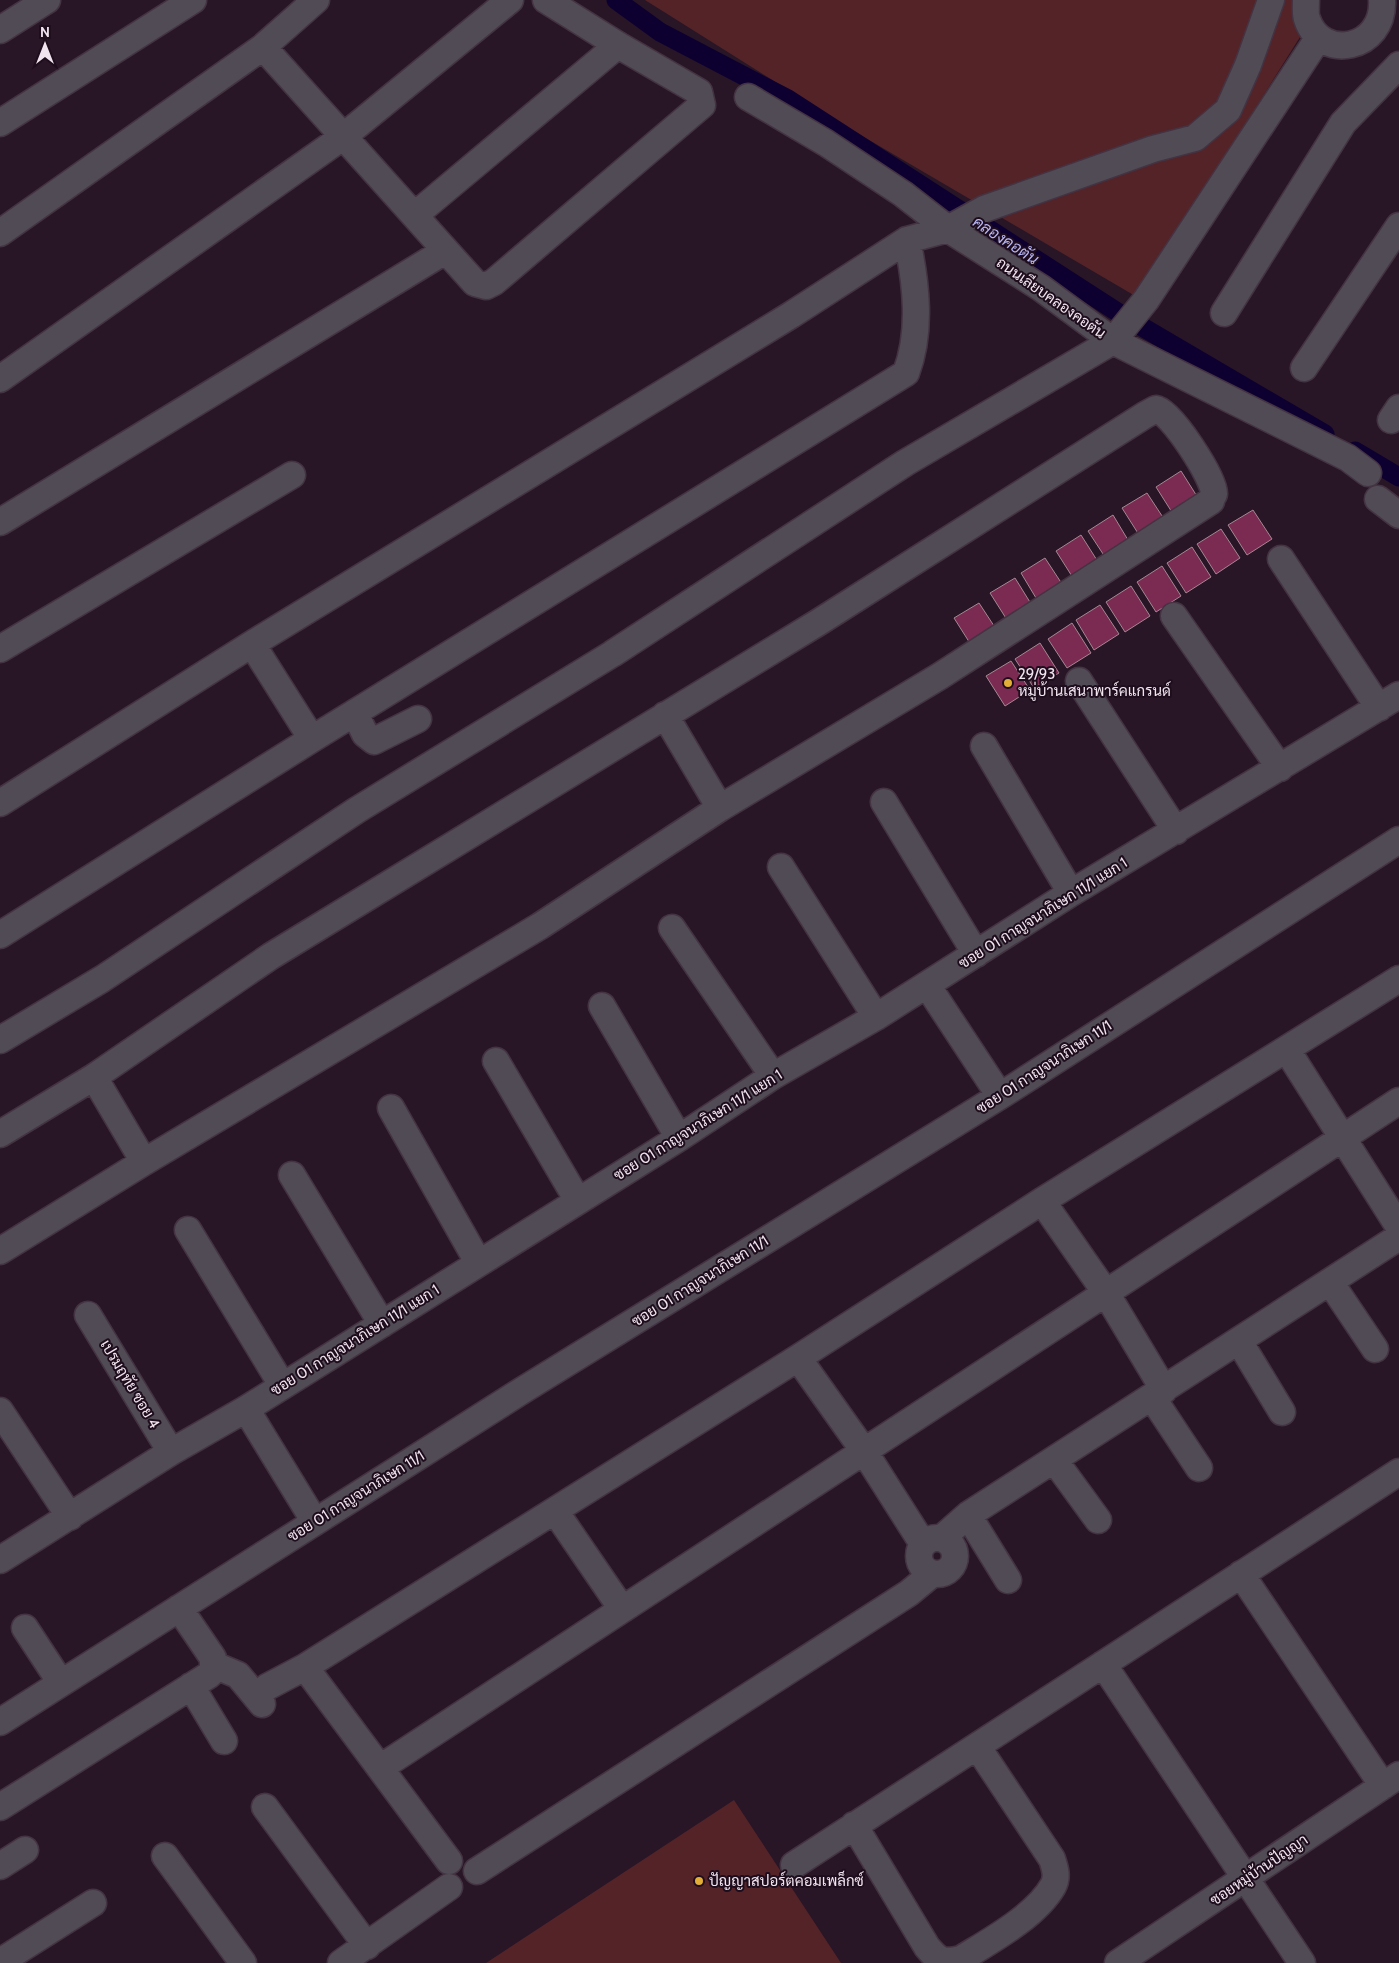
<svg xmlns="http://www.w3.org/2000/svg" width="1399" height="1963" font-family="Cabin,Sarabun,sans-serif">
	<rect width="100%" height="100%" fill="#281626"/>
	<path fill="#542328" d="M645 0H1295L1293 8 1300 37 1137 297 852 130Z
		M734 1800 841 1963H486Z"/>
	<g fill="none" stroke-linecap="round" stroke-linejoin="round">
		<path stroke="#0d0031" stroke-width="19" d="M616 0 660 32 788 99 1122 315 1325 434
			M1355 451 1399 477"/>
	</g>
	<path fill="#7b2b52" stroke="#a58793" d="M1181 471 1200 501 1175 517 1156 487Z
		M1147 493 1166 522 1141 538 1122 508Z
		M1253 510 1272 539 1247 555 1228 525Z
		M1113 515 1131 545 1107 560 1088 531Z
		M1221 529 1240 558 1216 574 1197 544Z
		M1081 535 1100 565 1075 581 1056 551Z
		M1192 547 1211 577 1186 593 1167 563Z
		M1045 558 1064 587 1039 603 1021 573Z
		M1162 566 1181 596 1156 612 1137 582Z
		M1015 578 1033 607 1009 623 990 593Z
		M1131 586 1150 616 1125 632 1106 602Z
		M979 603 998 632 973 648 954 618Z
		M1100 605 1119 634 1094 650 1076 620Z
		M1072 623 1091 653 1067 668 1048 639Z
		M1040 643 1059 673 1034 688 1015 659Z
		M1011 661 1030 690 1005 706 986 676Z"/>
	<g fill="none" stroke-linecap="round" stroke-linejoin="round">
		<g stroke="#443342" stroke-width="29">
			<path id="minor" d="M1306 0C1306 6 1305 14 1307 19 1321 62 1385 50 1382 0
				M0 30 47 0
				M263 47 475 283 486 286 494 282 702 105 699 92 618 45 546 0
				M748 97 826 143 903 194 948 229 1041 288 1113 341 1348 458 1368 473
				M0 123 193 0
				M415 215 618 45
				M0 233 263 47 316 0
				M1224 313 1343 123 1399 65
				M1304 368 1399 226
				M0 379 344 136 510 0
				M1391 420 1399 408
				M1378 499 1399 515
				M0 522 445 251
				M1281 559 1379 708
				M1174 616 1280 768
				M252 644 312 739
				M0 649 292 475
				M1079 681 1176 831
				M355 713 365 734 374 741 418 719
				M665 715 720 808
				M984 746 1071 893
				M884 802 976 954
				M0 803 252 644 791 315 907 240 948 229 984 209 1153 149 1195 138 1228 110 1248 65 1271 0
				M781 867 876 1017
				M672 928 773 1076
				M0 935 312 739 906 373C922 331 916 282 907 240
				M927 985 1000 1096
				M602 1006 679 1138
				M0 1040 102 979 357 810 612 654 905 463 1113 341 1146 300 1319 37
				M1287 1050 1399 1227
				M496 1061 578 1201
				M94 1077 144 1162
				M391 1108 478 1262
				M0 1134 94 1077 271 956 819 622 1145 415 1156 409C1170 410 1215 479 1214 494 1213 496 1211 499 1211 501L940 676 720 808 540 926 144 1162 0 1251
				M292 1175 382 1324
				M1042 1201 1106 1293 1164 1390
				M188 1230 282 1385
				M1330 1282 1375 1349
				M88 1315 171 1452
				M1239 1341 1282 1412
				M798 1358 864 1451 923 1544
				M1152 1397 1199 1468
				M246 1409 315 1522
				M0 1411 70 1517
				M1055 1461 1098 1520
				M555 1511 622 1609
				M968 1515 1008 1580
				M919 1556a18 18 0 1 1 36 0a18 18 0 1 1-36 0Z
				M942 1538 968 1515 1399 1237
				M0 1560 171 1452 246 1409 679 1138 773 1076 876 1017 1071 893 1399 695
				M1241 1574 1383 1786
				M25 1628 61 1683
				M1103 1664 1302 1963
				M214 1665 238 1675 262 1704
				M305 1667 449 1861
				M191 1686 224 1741
				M267 1687 305 1667 798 1358 1042 1201 1399 979
				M0 1722 523 1390 1000 1096 1399 840
				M380 1768 1399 1101
				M0 1807 209 1675 213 1671V1658L179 1608
				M265 1807 367 1946
				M854 1825 927 1947C939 1961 942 1963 961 1959 990 1941 1036 1916 1053 1886 1058 1877 1055 1868 1052 1859L977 1746
				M165 1856 243 1963
				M794 1865 1399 1472
				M0 1866 25 1850
				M477 1871 909 1593 932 1574
				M0 1962 93 1903
				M341 1963 449 1887
				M1118 1963 1399 1775"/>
		</g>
		<use href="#minor" stroke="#504b55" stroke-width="26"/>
	</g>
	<g fill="#e3ae35" stroke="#1e0d1c" stroke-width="2">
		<circle cx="1008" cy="683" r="5"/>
		<circle cx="699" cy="1881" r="5"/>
	</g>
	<g text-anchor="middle" stroke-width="4" stroke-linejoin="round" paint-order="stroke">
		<g font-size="15" fill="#f1e4ef" stroke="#1e0d1c">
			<text transform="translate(1051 298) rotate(35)" y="5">ถนนเลียบคลองคอตัน</text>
			<text transform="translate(1043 913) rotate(-32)" y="5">ซอย 01 กาญจนาภิเษก 11/1 แยก 1</text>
			<text transform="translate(1044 1067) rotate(-33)" y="5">ซอย 01 กาญจนาภิเษก 11/1</text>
			<text transform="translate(698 1125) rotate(-32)" y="5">ซอย 01 กาญจนาภิเษก 11/1 แยก 1</text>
			<text transform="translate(700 1281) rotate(-32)" y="5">ซอย 01 กาญจนาภิเษก 11/1</text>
			<text transform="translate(355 1340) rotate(-32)" y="5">ซอย 01 กาญจนาภิเษก 11/1 แยก 1</text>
			<text transform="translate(130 1384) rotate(59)" y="5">เปรมฤทัย ซอย 4</text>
			<text transform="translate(356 1496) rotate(-32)" y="5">ซอย 01 กาญจนาภิเษก 11/1</text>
			<text transform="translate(1259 1870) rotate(-34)" y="5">ซอยหมู่บ้านปัญญา</text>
		</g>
		<g font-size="15" fill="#f1e4ef" stroke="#1e0d1c" text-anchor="start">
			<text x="1018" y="679">29/93<tspan x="1018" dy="17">หมู่บ้านเสนาพาร์คแกรนด์</tspan></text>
			<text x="709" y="1886">ปัญญาสปอร์ตคอมเพล็กซ์</text>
		</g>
		<g font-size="16" font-style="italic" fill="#b8b7f6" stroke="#1e0d1c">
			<text transform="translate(1006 240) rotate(33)" y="6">คลองคอตัน</text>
		</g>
	</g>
	<g transform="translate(45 45)" stroke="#1e0d1c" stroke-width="4" paint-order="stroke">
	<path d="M0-4L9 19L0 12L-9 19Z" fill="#f1e4ef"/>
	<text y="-8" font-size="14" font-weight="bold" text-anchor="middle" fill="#f1e4ef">N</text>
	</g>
</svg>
